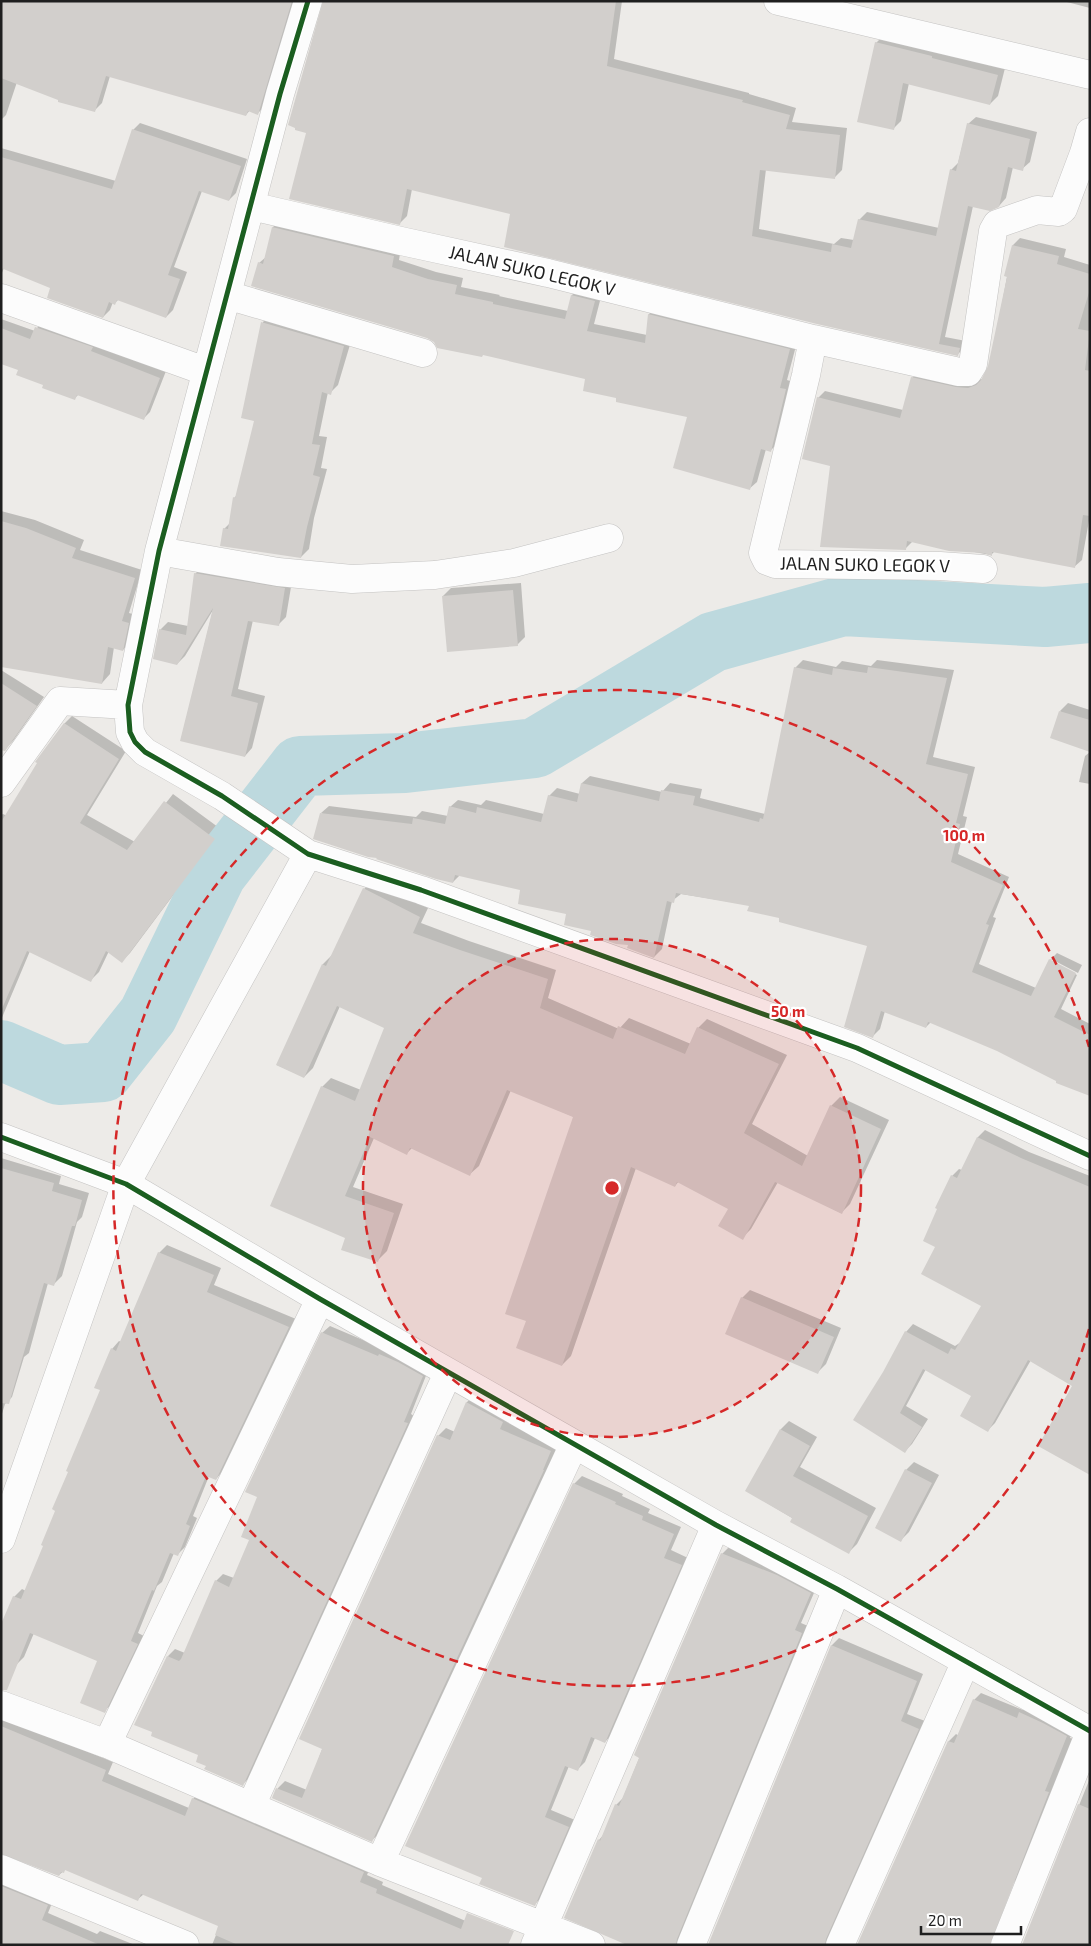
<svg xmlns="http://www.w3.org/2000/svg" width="1091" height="1946" font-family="'Exo 2',sans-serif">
	<rect width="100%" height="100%" fill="#edebe8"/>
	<path fill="#0003" d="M1 1H296L265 106 258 113 250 110 246 115 110 76 102 103 94 111 17 82 6 115 1 120Z
		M324 1H622L614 59 749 93V94L796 108 792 122 847 128 842 170 835 177 766 169 759 229 834 244 841 238 854 240 859 220 867 212 939 228 951 170 958 163 968 124 976 117 1037 132 1030 162 1022 169 1013 167 1006 198 999 206H973L945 337 966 341 965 347 958 354 511 213 412 189 407 216 400 223 308 132Z
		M1063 1H1090V8Z
		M884 35 1005 68 998 96 990 104 909 83 901 121 893 129 876 43Z
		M140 123 247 159 236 193 229 200 202 191 174 267 187 272 173 310 166 317 119 299 115 303 113 302 110 310 103 317 52 287 4 268 1 275V148L116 181 133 130Z
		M280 220 401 248 399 260 436 272 463 278 461 287 500 295 499 296 568 311 572 295 579 288 602 293 594 324 647 335 649 314 656 307 797 342 787 380 793 382 778 443 771 450 766 449 757 482 749 489 689 416 618 397 587 378 435 341 259 263 266 257 273 227Z
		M1020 238 1066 249 1064 257 1090 265V515L1082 560 1074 567 995 551 991 555 913 541 905 549 831 465 818 398 825 391 903 410 912 378 919 371 967 381 983 379 990 367 1013 245Z
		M271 314 352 338 338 385 330 393 328 392 319 436 327 437 321 468 327 469 314 518 309 549 301 557 224 529 230 523 234 498 237 495 255 420 243 417 263 322Z
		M1 319 35 331 43 320 166 371 150 412 143 419 79 394 75 398 45 385 20 370 1 363Z
		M1 511 35 520 84 540 80 550 142 570 129 613 136 615 131 641 123 650 114 647 110 674 102 683 1 666Z
		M203 566 292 581 286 617 279 624 253 620 238 689 265 696 252 748 245 756 181 740 213 610 185 656 177 664 160 630 168 622 188 626 195 574Z
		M521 583 525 637 517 645 443 596 451 588Z
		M803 660 836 667 842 661 871 666 877 660 954 670 933 757 975 767 963 816 967 817 958 854 1009 877 993 917 996 918 979 964 1036 988 1050 960 1057 953 1082 965 1078 973 1051 959V962L1077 975 1061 1009 1090 1024V1095L998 1050 931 1022 926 1027 885 1011 880 1029 872 1037 869 945 750 905 681 894 672 901 662 949 654 957 629 944 592 930 568 913 522 889 460 875 453 882 321 813 329 806 416 817 422 811 448 816 450 807 458 800 481 805 486 800 544 814 549 796 557 788 580 794 582 783 590 776 662 792 670 783 702 789 700 798 765 814 795 668Z
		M1 670 44 697 13 741 4 750 1 749Z
		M1068 703 1090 710V750L1060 711Z
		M72 716 126 751 87 815 135 842 173 794 222 830 130 953 122 961 109 951 99 972 91 980 30 951 1 1020V815L3 814 7 816 64 724Z
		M1090 752V784L1079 782 1085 756Z
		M373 880 428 908 421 923 469 941 556 970 548 998 619 1029 629 1018 691 1044 698 1028 707 1019 787 1055 752 1124 808 1156 831 1106 840 1097 889 1120 850 1204 841 1213 778 1182 751 1229 742 1238 730 1208 679 1181 675 1186 636 1168 571 1356 562 1365 528 1320 574 1117 511 1090 479 1166 470 1174 412 1148 407 1153 374 1138 353 1187 403 1204 387 1251 378 1260 346 1238 322 1087 331 1078 361 1090 386 1028 340 1006 313 1068 304 1077 277 1065 323 964 332 955 364 889Z
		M985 1130 1029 1152 1090 1176V1473L1073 1385 1031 1360 995 1423 988 1430 973 1395 926 1369 906 1406 928 1419 912 1444 905 1451 885 1373 906 1332 913 1324 955 1346 961 1342 983 1306 937 1246 952 1176 959 1169 962 1170 978 1137Z
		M1 1158 61 1176 59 1184 89 1193 82 1217 77 1222 62 1276 54 1284 48 1283 29 1353 24 1357 12 1397 5 1404 1 1417Z
		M167 1245 221 1268 214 1285 296 1319 223 1471 216 1479 209 1476 193 1516 197 1518 185 1547 177 1555 174 1553 162 1582 157 1586 138 1633 144 1636 112 1704 104 1711 99 1661 34 1633 24 1657 17 1664 14 1597 22 1589 26 1591 45 1545 101 1390 112 1349 119 1341 121 1342 159 1253Z
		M750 1290 841 1328 826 1364 818 1372 742 1298Z
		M330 1326 429 1368 411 1414 414 1416 250 1777 243 1784 207 1765 200 1755 168 1656 175 1649 185 1653 216 1581 223 1574 234 1578 251 1540 322 1333Z
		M475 1395 510 1414 507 1422 558 1443 551 1463 380 1833 372 1840 273 1798 278 1788 285 1781 307 1790 438 1436 446 1428 455 1432 467 1402Z
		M789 1421 817 1437 800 1467 876 1508 857 1544 849 1552 747 1491 781 1429Z
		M914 1462 939 1475 909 1532 901 1540 876 1527 906 1470Z
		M582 1476 623 1494 622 1496 650 1509 648 1513 681 1527 671 1550 688 1558 612 1734 605 1742 595 1738 585 1762 577 1770 569 1766 551 1810 575 1820 542 1897 534 1905 574 1484Z
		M729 1547 817 1586 801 1623 808 1626 684 1945H632L599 1840 604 1834 616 1805 623 1798 722 1554Z
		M839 1638 923 1674 907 1714 925 1721 833 1945H709L832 1645Z
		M981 1693 1023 1710 1027 1706 1073 1729 1070 1738 1074 1739 1018 1878 1011 1885 859 1945 949 1741 956 1734 959 1736 974 1700Z
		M1 1716 113 1762 108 1774 189 1808 193 1799 201 1791 371 1865 367 1875 383 1882 382 1885 468 1922 497 1945H212L220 1925 144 1894 138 1899 66 1869 59 1875 1 1853Z
		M1090 1778V1945L1042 1898Z
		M1 1876 54 1898 48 1913 97 1934 100 1931 135 1945H1Z"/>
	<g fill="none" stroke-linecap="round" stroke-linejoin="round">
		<path stroke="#bdd9de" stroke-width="60" d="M1 1050 59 1075 103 1072 148 1015 217 873 300 766 405 763 535 748 713 642 843 606 1045 617 1090 613"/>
	</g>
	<path fill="#d2cfcc" d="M1 1H292L258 115 248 111 246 116 106 76 95 112 58 102V100L1 78Z
		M323 1H616L607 66 743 100 742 102 790 115 786 129 840 135 835 179 760 170 752 236 831 252 832 244 851 248 858 219 936 236 950 169 956 171 967 123 1030 139 1023 171 1008 167 999 207 990 211 968 206 939 344 960 348 958 356 817 324 504 247 510 214 407 189 400 225 289 199 306 133 295 130V128L288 125Z
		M875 42 932 56V58L998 75 990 105 903 83 894 130 857 122Z
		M132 129 241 166 229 201 199 191 168 275 180 279 166 318 117 300 115 305 109 302 103 318 47 298 50 288 1 268V157L112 189Z
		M272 227 394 256 392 267 428 279 457 285 455 294 493 302V304L565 319 571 295 595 301 587 331 645 343 648 314 790 349 780 388 786 389 771 452 761 449 750 490 673 468 687 417 616 402V398L583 391 585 379 483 355 482 357 437 348 434 342 427 338 251 286 258 262 263 264Z
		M1012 245 1059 256 1057 264 1090 274V289L1078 329 1090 331 1085 370 1090 371V516L1083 515 1075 568 992 552V556L984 553 949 551 907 541 906 550 820 547 830 466 802 459 817 397 900 418 911 377 956 387 968 388 976 385 981 380 988 366 1007 277 1004 276Z
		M261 322 344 346 331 395 322 392 312 444 320 445 313 475 320 477 307 527 301 558 220 546 223 528 228 529 233 497 235 498 254 421 241 418Z
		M35 327 93 347 91 351 160 378 144 420 77 395 75 400 42 388 43 385 16 375 18 370 1 364V328L30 339Z
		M1 521 26 528 76 548 72 558 135 578 122 621 129 623 123 651 108 647 102 684 1 667Z
		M194 573 285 588 279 626 248 621 231 696 258 703 245 757 180 741 213 608 177 665 153 659 159 629 186 635Z
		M513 590 518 646 447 652 442 596Z
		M794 667 832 675 833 668 867 673 868 667 947 678 926 764 968 774 956 823 960 824 951 862 1003 885 986 924 989 925 972 972 1031 996 1049 959 1076 973 1054 1017 1090 1035V1096L1056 1083V1081L997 1051 928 1022 926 1028 881 1011 873 1038 844 1027 867 946 779 922V918L747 911 749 906 676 893 674 903 667 901 654 958 627 948 628 945 616 944 590 935 591 931 564 925 566 914 518 904 520 890 455 875 453 883 436 879 376 859 377 858 368 857 313 839 320 813 412 824 413 818 445 824 449 806 476 813 477 807 541 822 548 795 577 802 581 783 659 801 661 790 695 796 693 805 759 822 760 818 763 819Z
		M1 683 37 706 5 751 1 750Z
		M1059 711 1090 720V752L1050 738Z
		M64 723 119 759 80 823 127 850 164 801 215 839 122 963 106 951 91 982 27 951 1 1011V822L37 763 35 762Z
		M363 888 420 917 413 933 460 950 548 979 540 1008 613 1039 618 1026 685 1054 697 1027 779 1064 744 1133 802 1166 830 1105 881 1129 842 1214 775 1182 743 1240 718 1226 728 1209 677 1182 675 1187 631 1167 562 1366 516 1348 526 1321 505 1314 573 1117 507 1090 470 1176 410 1148 407 1155 370 1137 345 1196 394 1213 378 1262 341 1250 345 1238 270 1206 321 1086 355 1101 384 1028 337 1006 304 1078 276 1065 322 964 326 966Z
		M977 1137 1021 1158 1090 1187V1475L1038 1446 1072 1386 1028 1360 988 1432 960 1416 971 1396 923 1369 900 1413 922 1427 905 1453 853 1420 883 1372 905 1331 948 1354 951 1348 955 1350 981 1306 921 1274 935 1247 923 1241 937 1209 935 1208 951 1175 957 1178Z
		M1 1168 54 1183 52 1191 82 1200 75 1226H72L54 1286 44 1283 9 1404 1 1403Z
		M158 1252 214 1275 207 1292 289 1327 216 1480 206 1476 186 1524 190 1526 178 1556 170 1553 154 1591 152 1590 131 1641 138 1644 105 1713 80 1703 97 1661 30 1633 7 1690H1V1624L13 1596 21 1599 43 1546 41 1545 55 1511 52 1509 68 1472 66 1471 100 1390 94 1388 111 1348 116 1351Z
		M741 1297 834 1337 818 1374 725 1334Z
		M321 1332 378 1356 379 1354 398 1362 423 1376 404 1422 408 1423 243 1786 204 1769 206 1766 196 1762 198 1755 151 1736 152 1732 134 1725 167 1656 179 1661 181 1659 215 1580 229 1587 249 1540 241 1537 257 1497 245 1492Z
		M466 1402 503 1422 500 1429 551 1451 543 1470H544L372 1842 272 1798 276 1788 302 1798 322 1749 299 1739 437 1435 450 1440Z
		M780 1429 810 1446 793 1476 868 1516 849 1554 790 1522 792 1518 745 1491Z
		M905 1469 932 1483 901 1542 875 1528Z
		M573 1483 616 1502 615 1504 643 1516 642 1520 674 1534 664 1558 682 1565 605 1743 591 1737 578 1771 565 1766 545 1817 569 1827 535 1906 479 1884 482 1878 405 1846Z
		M721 1553 777 1575 811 1593 795 1630 802 1633 677 1939 676 1945H627L564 1918 598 1839 600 1841 615 1804 619 1806 639 1758 634 1755Z
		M831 1645 917 1681 901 1721 919 1729 826 1939 825 1945H708Z
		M973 1699 1017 1718 1019 1712 1043 1723 1067 1736 1045 1791 1049 1792 990 1945H857L948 1741 954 1743Z
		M1 1726 106 1770 102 1781 185 1816 192 1798 364 1872 360 1882 377 1889 376 1893 461 1929 467 1913 514 1931 508 1945H238L215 1935 218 1926 141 1894 138 1901 65 1870 64 1873 61 1872 59 1876 1 1854Z
		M1078 1804 1090 1809V1945H1022Z
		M1 1886 48 1905 42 1920 100 1945H1Z"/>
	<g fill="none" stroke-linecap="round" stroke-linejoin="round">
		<g stroke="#c4c3c2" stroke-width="29">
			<path id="minor" d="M308 1 280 94 159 551 128 705 130 732 135 742 145 752 222 796 308 854 421 890 857 1048 1090 1156
				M778 1 1090 75
				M251 206 401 241 548 273 813 339 806 375 763 553 767 561 775 564 940 566 983 569
				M227 295 423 353
				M1 298 205 371
				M813 339 959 372H968L973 364 993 231 997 224 1037 210 1059 212 1063 209 1084 153 1090 132
				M159 551 278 572 352 579 435 575 514 563 609 538
				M1 783 60 701 128 705
				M1 1137 126 1184 320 1299 716 1525 837 1589 1090 1731
				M1 1539 126 1184 308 854
				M1 1705 107 1744 380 1862 591 1945
				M107 1744 320 1299
				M251 1806 448 1373
				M380 1862 574 1444
				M1 1869 185 1945
				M535 1945 716 1525
				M691 1945 837 1589
				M840 1945 966 1661
				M1005 1945 1090 1732"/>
		</g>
		<use href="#minor" stroke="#fcfcfc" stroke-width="28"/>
		<g stroke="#fff" stroke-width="8">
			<path id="cycleway" d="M308 1 280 94 159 551 128 705 130 732 135 742 145 752 222 796 308 854 421 890 857 1048 1090 1156
				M1 1137 126 1184 320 1299 716 1525 837 1589 1090 1731"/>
		</g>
		<use href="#cycleway" stroke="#1b5e20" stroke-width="5"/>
	</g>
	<circle cx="612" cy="1188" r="249" fill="#d62828" fill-opacity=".12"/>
	<g fill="none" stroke="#d62828" stroke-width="2.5" stroke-dasharray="9 6">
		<circle cx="612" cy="1188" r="249"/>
		<path d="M1089 1329A498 498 0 1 1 1089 1047"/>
	</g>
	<g text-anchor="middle" stroke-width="4.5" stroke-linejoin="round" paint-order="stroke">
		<g font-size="18" fill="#1f1f1f" stroke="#fff">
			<text transform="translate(532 271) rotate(13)" y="6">JALAN SUKO LEGOK V</text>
			<text transform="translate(865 565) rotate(1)" y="6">JALAN SUKO LEGOK V</text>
		</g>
	</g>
	<circle cx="612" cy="1188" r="8" fill="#d62828" stroke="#fff" stroke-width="2.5"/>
	<g font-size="15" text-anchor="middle" font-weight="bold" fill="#d62828" stroke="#fff" stroke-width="4.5" stroke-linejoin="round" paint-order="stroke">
		<text x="964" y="841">100 m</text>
		<text x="788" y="1017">50 m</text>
	</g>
	<rect width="1091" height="1946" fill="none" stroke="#1f1f1f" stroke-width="5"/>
	<path d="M921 1926v8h100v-8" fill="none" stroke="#1f1f1f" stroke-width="2.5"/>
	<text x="928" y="1926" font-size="15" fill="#1f1f1f" stroke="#ffffff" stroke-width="4" paint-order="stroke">20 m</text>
</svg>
